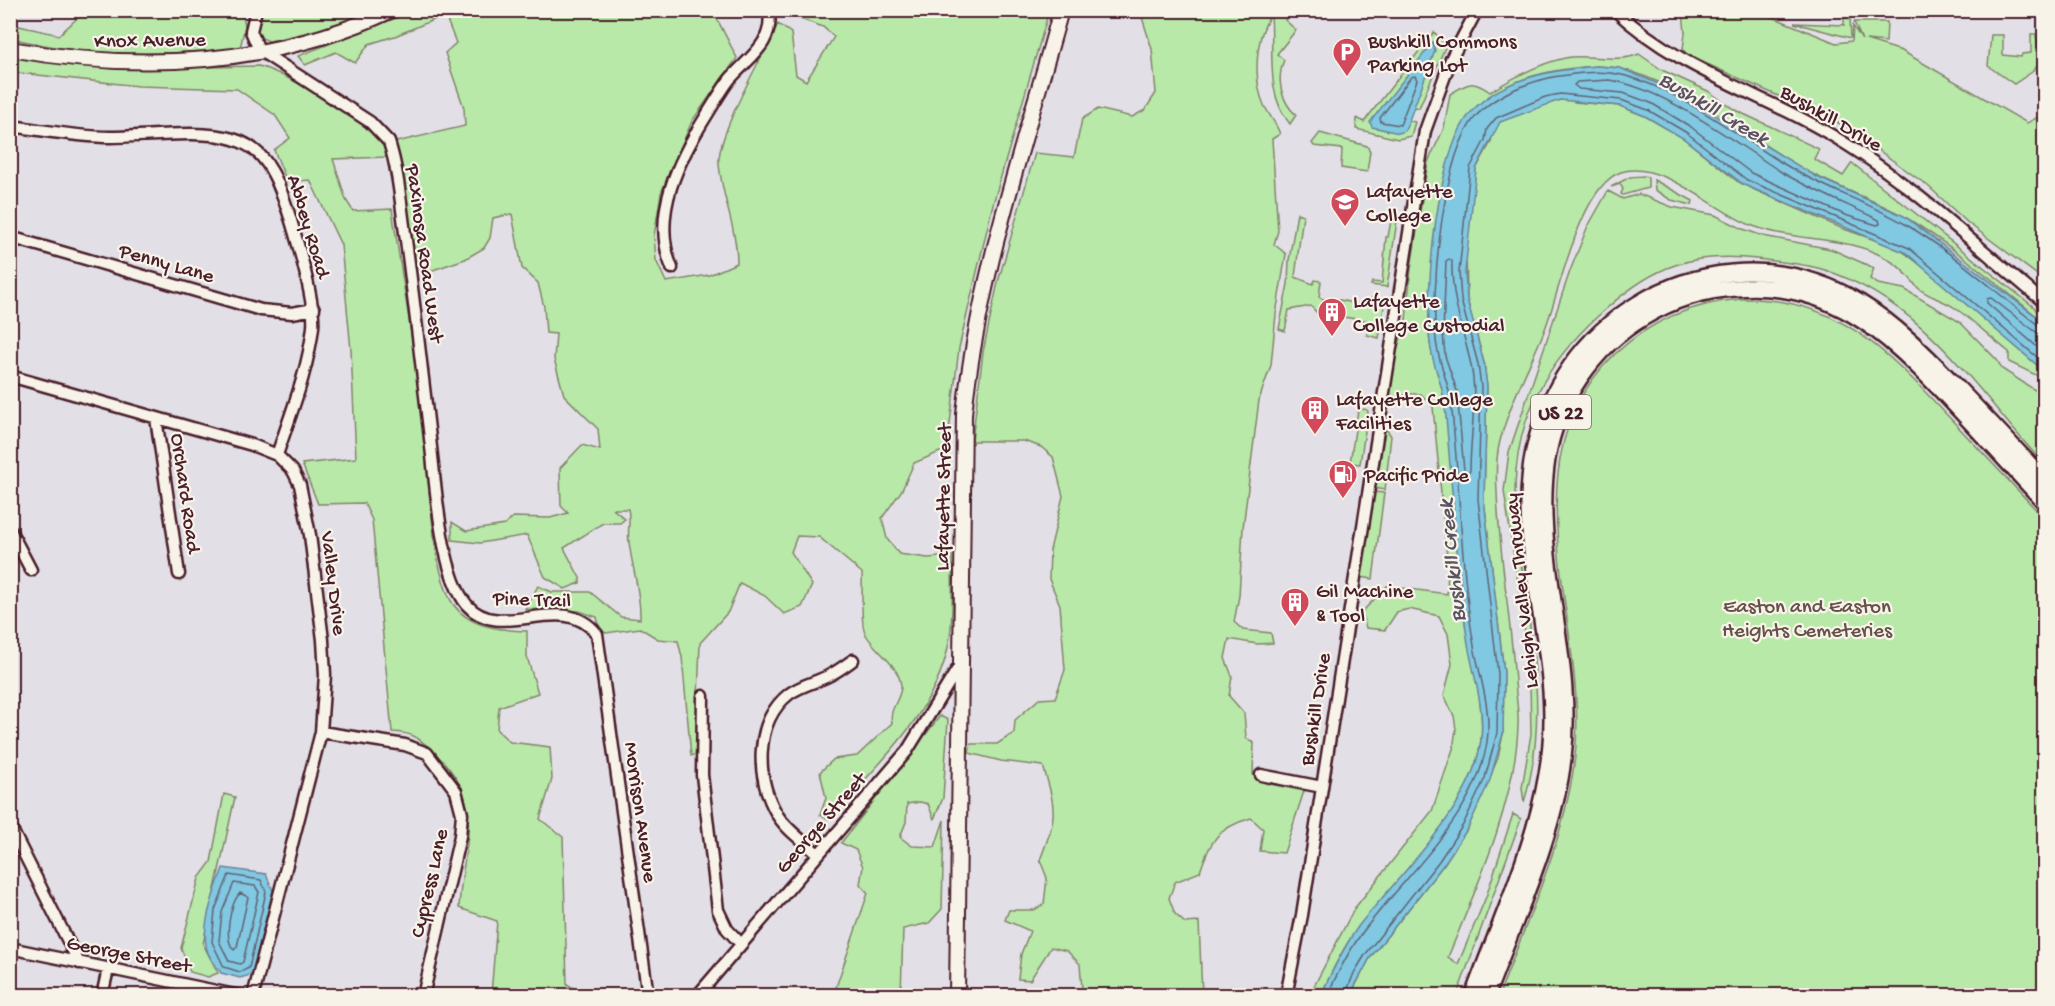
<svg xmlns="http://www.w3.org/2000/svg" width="2055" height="1006" font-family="'Gochi Hand',sans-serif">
	<rect width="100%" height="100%" fill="#e2e0e6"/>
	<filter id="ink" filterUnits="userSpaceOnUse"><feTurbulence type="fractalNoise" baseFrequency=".0167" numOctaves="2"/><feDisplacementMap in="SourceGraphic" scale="12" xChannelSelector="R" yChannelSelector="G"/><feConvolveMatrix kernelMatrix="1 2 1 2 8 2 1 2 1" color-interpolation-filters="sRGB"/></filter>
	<g filter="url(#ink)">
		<path fill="#b8e9a9" stroke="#81846a" stroke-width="1.5" d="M242 10 245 26 240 48C164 56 86 57 11 38L10 24 59 35 85 11Z
			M693 10 715 15 737 58 692 121 661 193 654 236 656 260 666 282 709 275 737 263C737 229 722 198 719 164 716 136 764 53 778 24L791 33 796 75 806 81 834 37 823 27 778 11H1049L993 204 959 348 947 449 914 463 902 490 882 518 887 539 899 554 928 558 952 556C952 584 954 616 949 643 935 715 875 768 828 819L820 815 826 798 820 772 834 759 857 756 892 723C888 708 902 699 901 685 898 663 875 652 865 633 860 624 863 586 862 573L819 537 797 536 791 552 812 585 802 607 784 614 765 596 740 583 728 612 700 643 696 754 691 756 682 657 678 641 658 639 640 628 606 633 600 629 597 617 579 611 525 609 538 586 552 592H590L621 617 640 619C641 592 632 568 629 542 627 530 631 521 628 509H613L625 519 620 523H603L564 548 580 578V583L565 589 545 577 527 535 480 543 452 540V522L466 531 505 525 513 517 550 518 568 513 561 506 560 468 582 445 600 450 598 429 564 395 554 359 556 334 546 333 544 307 538 283 522 268 512 214 493 218 490 238 484 248 465 259 433 270 415 267 396 142 465 126 464 108 445 53 456 43 445 15 395 36 369 44 355 63 336 52 305 65 298 56 414 11Z
			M261 11H382L349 24 269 41 259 37 256 31Z
			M1140 11H1287L1285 20 1296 30 1277 54 1284 60C1276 80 1281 101 1296 115L1290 124C1265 94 1274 51 1271 15 1255 37 1253 80 1264 105 1269 115 1276 123 1280 134L1272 139 1278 231 1274 244 1286 254 1276 314 1271 365 1259 400 1243 528 1239 596 1234 622 1243 630 1271 633 1273 643 1257 644 1229 639 1225 658 1232 676 1229 696 1244 713 1246 738 1254 743 1253 775 1265 783 1304 791 1284 853 1260 851 1263 829 1251 818C1218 828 1210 840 1200 872L1175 882 1169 898 1175 914 1185 923 1199 922 1202 995H1078L1082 989 1080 964 1067 951 1051 947 1030 980 1018 979 1021 954 1030 931 1005 920 1009 910H1034L1044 904 1047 878 1040 860C1057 816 1057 811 1043 766L1001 761 969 753 971 744H997L1014 733 1015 720 1039 699 1055 698 1065 670 1060 605 1049 579 1050 550 1063 496 1053 457 1041 447 1024 441H972L983 352 998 282 1035 153 1074 157 1082 119 1098 109 1132 117 1145 110 1156 93 1152 49Z
			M1683 11H1758L1836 43 1852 41 1853 26 1862 40 1854 22H1887L1886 42 1866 40 1902 51 2027 123 2044 114V280L1968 223 1928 186 1845 126 1687 55 1683 49 1685 33Z
			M1844 18H1850L1851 38 1794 23 1844 25Z
			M1434 32 1446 45 1419 108 1411 106 1407 120 1415 122 1411 136 1398 139 1356 129 1357 118 1364 122Z
			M2031 34H2036L2040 63 2032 72 2014 84 1988 66 1991 35H2003V55L2021 57 2022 54 2031 53Z
			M1639 54 1662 70 1708 91 1735 110 1819 149 1814 159 1843 176 1852 163 2034 307 2044 322C2001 288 1957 249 1910 220 1876 199 1836 188 1801 168 1745 134 1690 89 1626 70 1604 63 1577 67 1554 71 1460 89 1447 144 1437 229 1432 263 1428 298 1429 333 1430 358 1442 379 1445 403 1453 475 1456 548 1465 620 1470 659 1485 699 1481 739 1473 809 1401 872 1360 925 1343 947 1332 971 1321 995L1309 996 1354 909 1432 811 1453 749 1456 729 1454 716 1444 695 1452 664 1448 634 1439 616 1409 609 1397 612 1385 630 1366 628 1362 612 1387 586 1447 594 1448 568 1433 407 1421 394H1407L1398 398 1395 405 1388 401 1396 346 1399 344 1406 320 1411 268 1428 162 1444 128 1450 94C1468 83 1471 79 1490 92 1514 77 1543 61 1571 57 1594 55 1618 63 1639 54Z
			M11 56 114 69 259 66C290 76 359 115 380 141 384 145 385 152 387 157L333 159 346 200 353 211 392 209C402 279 415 350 423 421 429 466 430 568 453 604 470 628 501 630 527 631V657L538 693 499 707 497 730 510 742 550 747 552 779 540 819 563 837 567 984 584 995H525L515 992V995H491L497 921 459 908C462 843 489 804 435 753 418 738 415 733 392 732L372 520 364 503 318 504 302 464 356 458 351 350 341 245 310 180 287 182 274 150 290 138 275 115 237 89 138 86 11 72Z
			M1569 99 1574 102 1620 106 1645 116 1683 138 1737 181 1755 190 1841 228 1898 248 1934 275 2044 371V383L2038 376 2009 362V352C1991 338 1974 321 1955 308 1944 300 1925 296 1916 286 1909 276 1901 267 1889 260 1847 234 1793 243 1748 224 1714 210 1660 159 1621 172 1580 186 1560 291 1545 329 1530 366 1510 402 1500 441 1496 456 1496 476 1497 492 1499 555 1511 619 1515 682 1516 697 1519 712 1518 727 1515 803 1477 887 1448 957L1458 964 1486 897 1513 814 1521 819 1457 995 1350 996 1370 958 1444 864 1468 828 1498 758 1503 734 1504 673 1484 499 1487 387 1484 363 1467 299 1466 248 1476 169 1491 142 1493 131 1500 122 1511 117 1547 102Z
			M1320 133 1367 146 1370 151 1367 172 1341 168 1342 149 1314 146 1312 143Z
			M1645 176 1648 178V188L1623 195 1621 194 1623 189 1620 184 1611 187 1630 177Z
			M1654 180 1693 201 1692 205 1671 200 1655 190Z
			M1608 191 1623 199 1639 194 1672 207 1715 215 1743 229 1763 236 1831 249 1874 268 1870 279 1878 284 1904 289 1960 322 1997 360 2002 369 2038 392 2044 403V464C1977 392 1926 303 1825 270 1803 263 1780 262 1757 259 1693 252 1655 265 1607 308 1557 351 1522 402 1516 470 1513 505 1518 541 1523 576 1534 652 1547 726 1524 802L1522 788 1531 734 1530 681 1523 615 1504 491 1509 452 1570 271 1587 228Z
			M1297 213 1303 215 1295 277 1313 284 1315 280 1321 281 1319 297 1327 301 1340 300 1365 306 1371 298 1385 301 1379 338 1367 335 1369 321 1317 313 1311 306 1289 310 1285 331 1279 329 1288 284 1289 260Z
			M1396 214H1398L1387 287 1371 285 1372 282 1382 283 1386 237H1388L1392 215Z
			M1741 299C1836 296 1887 351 1947 415 1980 450 2012 484 2044 518V995H1499C1528 917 1570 829 1576 745 1585 616 1505 458 1615 354 1650 321 1693 303 1741 299Z
			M1365 409 1368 411 1360 464 1350 463 1358 410Z
			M1387 430 1391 436 1385 490 1374 488 1383 431Z
			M1373 492 1384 493 1373 579 1360 577Z
			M940 716 948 720 943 798 934 819 928 804 920 802 907 804 906 822 900 837 912 846 935 847 944 820 942 909 929 923 903 929 901 995 833 996 868 893 860 884 863 867 856 850 841 843Z
			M224 794 235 797 203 944 218 973 208 977 190 972 181 948 199 878 211 862Z"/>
		<path fill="#81c8e2" stroke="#6b8499" stroke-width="1.5" d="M1433 42 1435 51 1405 131 1399 133 1372 127 1370 122Z
			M1597 66 1620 68 1671 89 1817 177 1904 216 2044 322V371L1906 253 1744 185 1683 138 1645 116 1620 106 1560 100 1500 122 1476 169 1465 272 1467 299 1484 363 1487 387 1484 499 1504 673 1503 734 1490 780 1468 828 1444 864 1370 958 1350 995H1321C1332 971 1344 946 1360 924 1400 874 1473 807 1481 740 1485 705 1472 672 1467 638 1456 562 1452 483 1445 406 1443 384 1432 365 1430 343 1425 290 1436 151 1472 111 1503 77 1554 70 1597 66Z
			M223 868 266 874 273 891 254 974 240 978 221 973C217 967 211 960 208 953 199 929 215 890 223 868Z"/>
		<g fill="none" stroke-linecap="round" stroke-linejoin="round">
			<path stroke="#606374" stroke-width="1.5" d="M1411 77 1415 76 1417 80 1400 125 1381 122 1380 118Z
				M1609 80C1665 88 1735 143 1783 173 1814 191 1846 204 1879 220L1880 224 1877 225 1845 215 1751 173 1691 127 1651 103 1623 93 1579 89 1574 85 1577 82Z
				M1449 259 1452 261C1451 298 1463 329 1471 365 1478 399 1470 436 1470 471L1467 474 1464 471 1457 391 1445 356 1443 333 1446 261Z
				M2044 334 2036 332 1991 298 1987 299V303L2044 353
				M229 875 261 880 266 892 249 968 240 972 224 967 212 942 215 910Z
				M234 883 255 886 259 892 243 962 240 964 229 961 219 941 222 912Z
				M240 893 248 897 237 947 234 950C223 939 230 904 240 893Z
				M1327 996C1337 974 1348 952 1362 933 1404 876 1477 816 1487 742 1492 707 1478 673 1473 640 1460 561 1460 481 1451 402 1448 380 1438 362 1436 340 1431 289 1442 155 1476 116 1495 95 1526 83 1553 77 1573 74 1597 70 1617 74 1671 84 1737 135 1784 164 1824 189 1866 201 1905 224 1953 252 1995 292 2038 325L2044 327
				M1345 996 1354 973 1365 955 1439 861 1463 825 1485 778 1497 733 1498 674 1478 499 1481 387 1478 364 1461 300 1459 272 1470 168 1485 140 1487 129 1496 118 1545 97 1560 94 1621 100 1648 110 1687 133 1747 180 1909 248 2044 363"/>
			<g stroke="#4a1f2b" stroke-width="15">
				<path id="minor" d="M256 10 251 31 259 50 370 122 389 142C399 173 401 207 406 240 415 309 423 378 431 447 436 488 441 574 467 605 502 644 562 589 597 634L648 996
					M1615 10C1682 73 1769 95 1846 144 1917 188 1979 249 2044 302
					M10 126C43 130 77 137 110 137 144 137 202 129 233 139 250 144 263 155 271 170 286 194 316 300 313 327 308 371 291 413 277 455
					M10 237 261 310 292 313 314 309
					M672 268C650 215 679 159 708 113 715 102 722 89 730 79 750 56 774 44 769 10
					M10 376 252 445 277 455 293 471 300 485 310 535 323 640 325 675 321 732 253 996
					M156 418 179 574
					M10 530 31 570
					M703 696 702 775 718 910 727 929 741 944
					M321 732 405 745 427 753 456 791 462 814 460 836 423 996
					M1261 775 1322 787
					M10 826 79 963
					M818 854C804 842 788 831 778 816 755 779 754 722 789 694 801 685 817 682 830 675 838 671 846 665 853 660
					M10 948 240 996
					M102 996 108 969
					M697 996 907 751 960 665
					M1286 996 1302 915 1425 131 1451 59 1477 10"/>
			</g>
			<g stroke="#4a1f2b" stroke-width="18">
				<path id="major" d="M10 49C139 72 273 66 392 10
					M957 996 964 414C978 277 1025 143 1061 10"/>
			</g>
			<g stroke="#4a1f2b" stroke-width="20">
				<path id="highway" d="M1473 996C1505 908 1553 811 1552 717 1552 630 1516 536 1534 451 1547 390 1584 336 1638 304 1667 286 1699 276 1732 273 1833 264 1895 322 1959 390 1988 420 2016 450 2044 480
					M1486 996C1513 923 1555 833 1563 758 1575 659 1532 555 1547 459 1556 402 1593 347 1644 317 1672 300 1703 290 1736 288 1829 280 1885 331 1945 394 1978 429 2011 466 2044 501"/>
			</g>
			<use href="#minor" stroke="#f7f3e8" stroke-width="10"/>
			<use href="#major" stroke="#f7f3e8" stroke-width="14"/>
			<use href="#highway" stroke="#f7f3e8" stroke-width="15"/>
		</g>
	</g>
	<defs>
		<g id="parking-pin" transform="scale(1.5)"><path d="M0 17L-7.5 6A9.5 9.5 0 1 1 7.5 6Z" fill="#d1495b" stroke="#f7f3e8"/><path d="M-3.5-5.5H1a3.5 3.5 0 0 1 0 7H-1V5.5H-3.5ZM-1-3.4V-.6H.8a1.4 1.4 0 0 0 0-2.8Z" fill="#fff"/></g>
		<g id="university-pin" transform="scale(1.5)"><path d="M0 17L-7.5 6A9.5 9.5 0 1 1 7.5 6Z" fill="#d1495b" stroke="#f7f3e8"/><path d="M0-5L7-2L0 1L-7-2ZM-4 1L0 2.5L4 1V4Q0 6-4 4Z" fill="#fff"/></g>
		<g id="building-pin" transform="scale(1.5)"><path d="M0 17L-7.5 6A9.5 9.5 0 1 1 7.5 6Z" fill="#d1495b" stroke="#f7f3e8"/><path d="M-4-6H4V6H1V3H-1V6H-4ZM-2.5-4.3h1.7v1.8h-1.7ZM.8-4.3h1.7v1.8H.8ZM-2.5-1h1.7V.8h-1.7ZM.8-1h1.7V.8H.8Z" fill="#fff"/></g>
		<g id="fuel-pin" transform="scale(1.5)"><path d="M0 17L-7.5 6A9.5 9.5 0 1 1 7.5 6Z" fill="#d1495b" stroke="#f7f3e8"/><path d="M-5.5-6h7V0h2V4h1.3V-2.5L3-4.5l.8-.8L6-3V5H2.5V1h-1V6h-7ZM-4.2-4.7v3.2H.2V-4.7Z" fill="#fff"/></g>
	</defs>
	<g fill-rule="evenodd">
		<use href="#parking-pin" x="1347" y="52"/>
		<use href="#university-pin" x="1345" y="202"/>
		<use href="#building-pin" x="1332" y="312"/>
		<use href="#building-pin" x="1315" y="410"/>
		<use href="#fuel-pin" x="1343" y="474"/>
		<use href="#building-pin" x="1295" y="602"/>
	</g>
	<g text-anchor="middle" stroke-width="4.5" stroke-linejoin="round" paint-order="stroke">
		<rect fill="#f7f3e8" stroke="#7e5f64" stroke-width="1.5" x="1531" y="395" width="60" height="34" rx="4.5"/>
		<g font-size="20" font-weight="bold" fill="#4a1f2b">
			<text x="1561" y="419">US 22</text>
		</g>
		<g font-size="21" fill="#4a1f2b" stroke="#f7f3e8">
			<text transform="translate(150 39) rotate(-1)" y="7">Knox Avenue</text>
			<text transform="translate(1832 117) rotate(30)" y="7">Bushkill Drive</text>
			<text transform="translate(310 226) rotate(73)" y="7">Abbey Road</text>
			<text transform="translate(426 253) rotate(82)" y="7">Paxinosa Road West</text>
			<text transform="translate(167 262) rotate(16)" y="7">Penny Lane</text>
			<text transform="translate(187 493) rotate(82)" y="7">Orchard Road</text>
			<text transform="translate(942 497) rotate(-89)" y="7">Lafayette Street</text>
			<text transform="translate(335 583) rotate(83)" y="7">Valley Drive</text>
			<text transform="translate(1520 591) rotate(-96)" y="7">Lehigh Valley Thruway</text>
			<text transform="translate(532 598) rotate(2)" y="7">Pine Trail</text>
			<text transform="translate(1314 709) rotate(-81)" y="7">Bushkill Drive</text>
			<text transform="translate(642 812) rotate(82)" y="7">Morrison Avenue</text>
			<text transform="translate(820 822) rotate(-49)" y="7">George Street</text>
			<text transform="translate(428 883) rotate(-77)" y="7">Cypress Lane</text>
			<text transform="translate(129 953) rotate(11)" y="7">George Street</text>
		</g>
		<g font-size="21" fill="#4a1f2b" stroke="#f7f3e8" text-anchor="start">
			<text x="1368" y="47">Bushkill Commons<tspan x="1368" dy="24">Parking Lot</tspan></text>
			<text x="1366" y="197">Lafayette<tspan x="1366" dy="24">College</tspan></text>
			<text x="1353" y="307">Lafayette<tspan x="1353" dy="24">College Custodial</tspan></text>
			<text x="1336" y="405">Lafayette College<tspan x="1336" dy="24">Facilities</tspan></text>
			<text x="1364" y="481">Pacific Pride</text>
			<text x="1316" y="597">Gil Machine<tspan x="1316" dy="24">&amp; Tool</tspan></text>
		</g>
		<g font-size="21" fill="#66524a" stroke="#f7f3e8">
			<text x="1807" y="612">Easton and Easton<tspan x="1807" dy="24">Heights Cemeteries</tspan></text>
		</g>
		<g font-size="22" font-style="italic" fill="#5a5262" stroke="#f7f3e8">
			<text transform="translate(1715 107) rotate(31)" y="8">Bushkill Creek</text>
			<text transform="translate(1450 561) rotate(-96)" y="8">Bushkill Creek</text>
		</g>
	</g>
	<rect width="2055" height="1006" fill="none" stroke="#f7f3e8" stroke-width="36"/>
	<rect x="18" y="18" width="2019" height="970" fill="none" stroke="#4a1f2b" stroke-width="2" filter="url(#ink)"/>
</svg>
